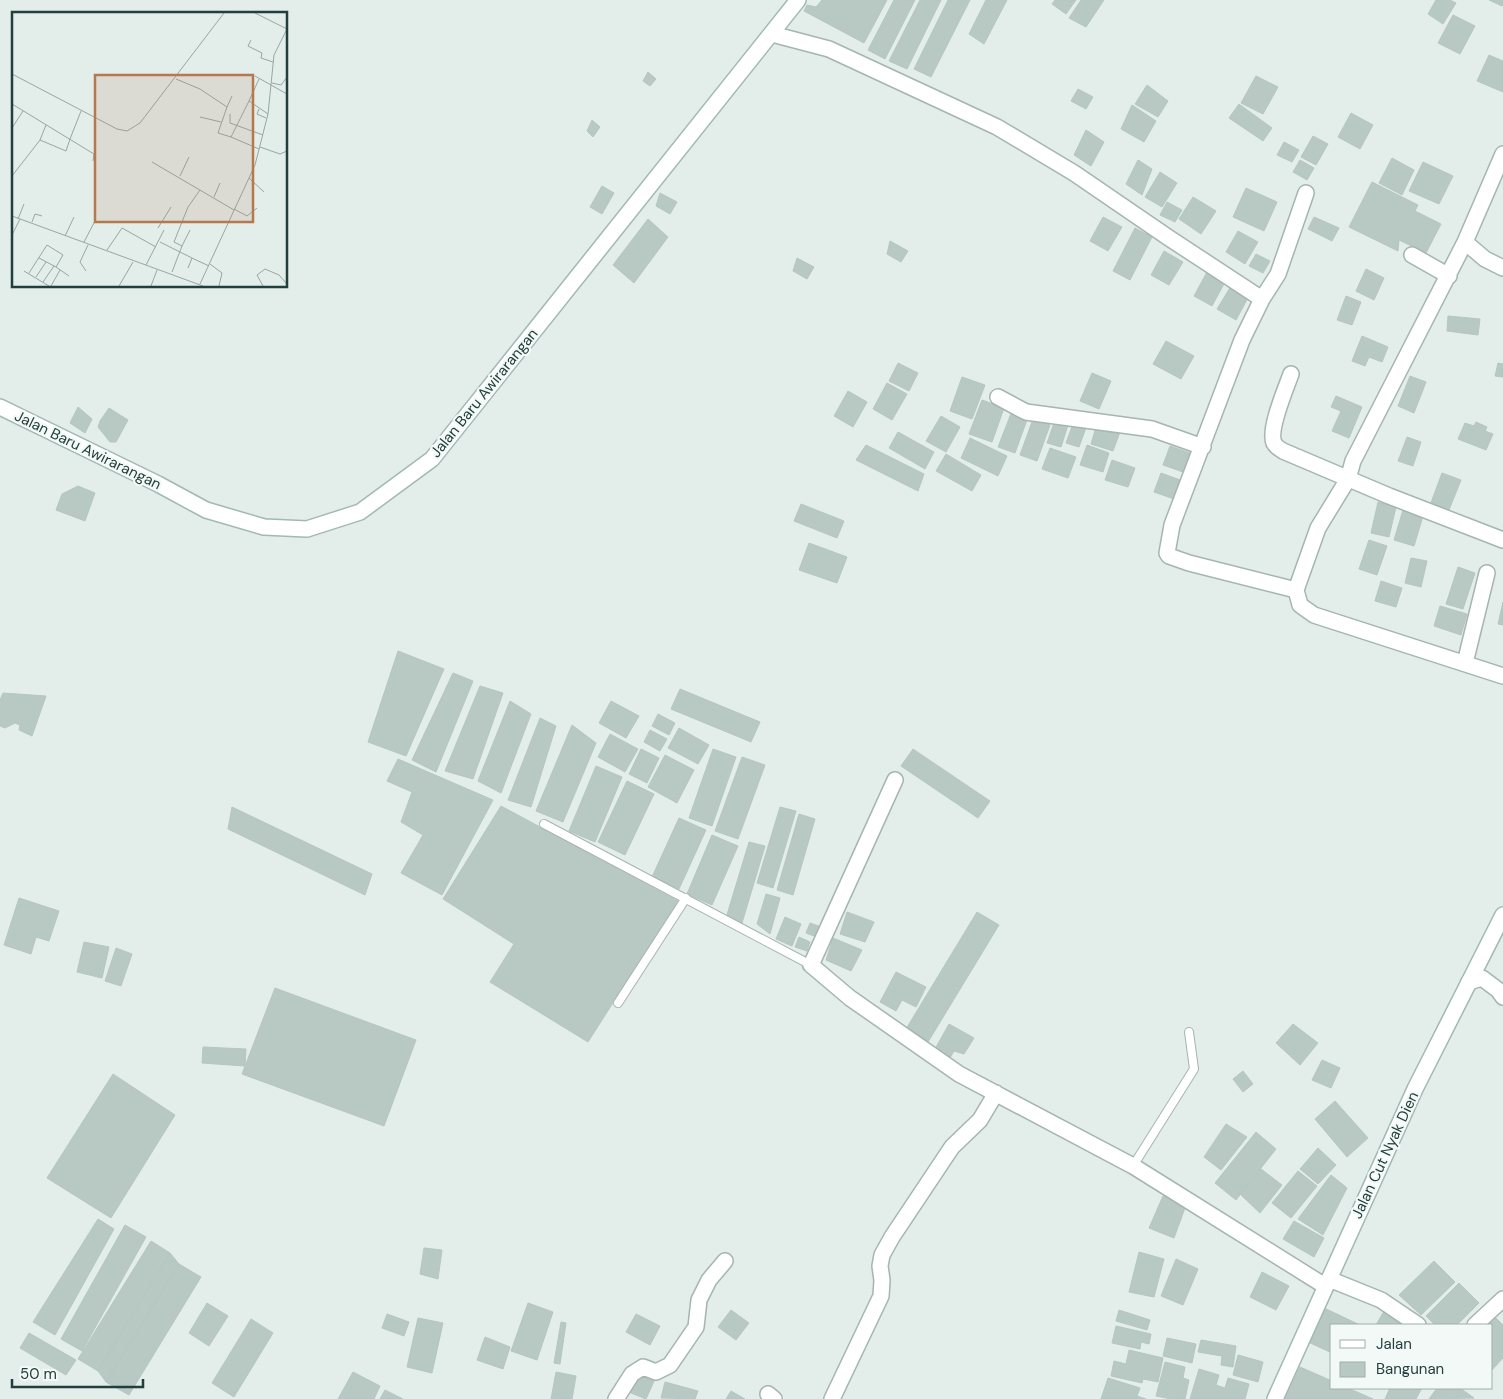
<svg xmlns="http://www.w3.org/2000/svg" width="1503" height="1399" font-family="'DM Sans',sans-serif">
	<rect width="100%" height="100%" fill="#e3edea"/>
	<path fill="#b8c8c3" stroke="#b5c7c2" d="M822 0H887L864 43 804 11 807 5 816 7Z
		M894 0H915L885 59 868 50Z
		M920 0H941L907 69 889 61Z
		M948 0H970L931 77 914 69Z
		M986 0H1007L984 44 969 34Z
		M1055 0H1076L1066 14 1052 4Z
		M1081 0H1104L1086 27 1069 18Z
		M1436 0H1450L1456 3 1443 24 1428 14Z
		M1489 0H1503V5L1502 6Z
		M1453 15 1475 26 1460 54 1438 43Z
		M1489 55 1503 61V92L1477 81Z
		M648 72 656 79 650 86 643 81Z
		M1256 76 1278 87 1263 114 1241 103Z
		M1147 85 1168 101 1158 117 1135 104Z
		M1078 89 1093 97 1086 109 1071 101Z
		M1239 104 1272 128 1263 141 1229 118Z
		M1132 105 1156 121 1144 142 1121 129Z
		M1351 113 1373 125 1360 149 1338 137Z
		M592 120 600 127 593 137 587 131Z
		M1086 130 1104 142 1091 166 1074 155Z
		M1313 136 1328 144 1316 165 1301 157Z
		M1284 142 1299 150 1292 162 1277 155Z
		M1392 158 1414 170 1402 195 1379 183Z
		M1138 160 1152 169 1142 195 1126 184Z
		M1300 160 1314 168 1307 180 1293 172Z
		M1423 162 1453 176 1439 204 1409 191Z
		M1160 172 1177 183 1162 207 1145 197Z
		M1372 182 1418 205 1415 211 1441 224 1426 253 1399 240 1398 251 1349 227Z
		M602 186 614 193 602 214 590 207Z
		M1246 188 1277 202 1264 231 1233 217Z
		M660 193 677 202 670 214 656 206Z
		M1193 197 1216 211 1201 234 1179 219Z
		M1167 202 1182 210 1175 222 1160 215Z
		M1103 217 1122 227 1108 251 1090 241Z
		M1314 217 1339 228 1332 241 1308 229Z
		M648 219 668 237 634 283 613 265Z
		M1135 228 1152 237 1130 280 1113 271Z
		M1238 231 1258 242 1245 264 1226 252Z
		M890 241 908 251 901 262 887 254Z
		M1164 251 1183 262 1169 285 1151 275Z
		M1256 254 1270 261 1263 273 1249 266Z
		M797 258 814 267 807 279 793 271Z
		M1366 269 1384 278 1374 300 1356 291Z
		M1207 272 1225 282 1212 306 1194 296Z
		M1231 286 1249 296 1236 320 1217 309Z
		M1346 296 1361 302 1352 325 1337 320Z
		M1448 316 1480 319 1478 335 1447 331Z
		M1362 336 1388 347 1382 362 1369 357 1365 366 1352 361Z
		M1166 341 1194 356 1181 379 1153 364Z
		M898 363 918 373 909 391 889 381Z
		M1498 363 1503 364V377L1495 376Z
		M1092 373 1111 381 1099 409 1080 401Z
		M1410 376 1426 382 1414 413 1398 406Z
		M962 377 985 385 972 419 950 411Z
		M887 383 907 394 892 420 873 409Z
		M848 391 867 402 853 427 834 416Z
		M1336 396 1362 407 1349 438 1332 431 1341 411 1331 407Z
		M982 400 1004 408 992 442 969 434Z
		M78 407 92 419 85 433 70 423Z
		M109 408 128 420 116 442H110L98 427 100 421Z
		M1012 411 1028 417 1015 453 998 447Z
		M941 416 960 427 946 452 926 441Z
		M1033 419 1050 425 1037 461 1020 455Z
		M1055 420 1068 425 1061 447 1047 443Z
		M1074 421 1087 425 1079 447 1066 443Z
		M1476 422 1487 427 1485 431 1493 434 1486 450 1458 439 1465 423 1474 426Z
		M1097 424 1120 432 1113 451 1091 444Z
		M898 432 934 452 925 469 889 448Z
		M1407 437 1421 442 1413 466 1398 461Z
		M970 438 1007 456 998 476 961 458Z
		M866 445 924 474 918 491 856 460Z
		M1087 445 1109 453 1103 472 1080 465Z
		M1170 446 1193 454 1186 473 1163 465Z
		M1050 448 1076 457 1068 478 1042 469Z
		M946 454 981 475 972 491 936 471Z
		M1112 460 1135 468 1128 487 1105 480Z
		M1161 473 1183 481 1177 500 1154 492Z
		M1442 473 1461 480 1447 515 1429 508Z
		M78 486 95 493 85 521 56 510 62 494Z
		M1378 502 1396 507 1389 537 1371 533Z
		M801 504 844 521 837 538 794 521Z
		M1403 510 1423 516 1414 546 1394 540Z
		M1369 540 1387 546 1377 575 1359 569Z
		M809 543 847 557 837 583 799 570Z
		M1411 558 1427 561 1421 587 1405 583Z
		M1458 567 1475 573 1463 609 1446 604Z
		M1381 581 1402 588 1396 607 1375 601Z
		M1503 602V625L1498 624Z
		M1440 606 1467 614 1461 635 1434 626Z
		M398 651 444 669 406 756 368 742Z
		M453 673 473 681 436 772 412 760Z
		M480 686 503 693 473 779 445 771Z
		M680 689 760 722 751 742 671 709Z
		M3 693 46 696 32 736 19 730 20 725 15 723 5 728 0 726V700Z
		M510 701 531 714 501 793 478 781Z
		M611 701 639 716 626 738 599 723Z
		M658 714 675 723 669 735 652 726Z
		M540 718 556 726 531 807 508 800Z
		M572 725 596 743 563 822 536 811Z
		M679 728 709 745 698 764 668 748Z
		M650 730 667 739 660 751 644 742Z
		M610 734 638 749 625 772 598 757Z
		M641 749 659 758 647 783 629 774Z
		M713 749 736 757 712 826 689 818Z
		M913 749 990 801 978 818 901 766Z
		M665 755 694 770 677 803 648 787Z
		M742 757 765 765 738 839 715 831Z
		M398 759 493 800 442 895 401 873 423 835 401 822 412 792 387 781Z
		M596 766 622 777 595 842 569 831Z
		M627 781 654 794 625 855 598 842Z
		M501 806 678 901 588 1042 490 982 514 944 443 899Z
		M232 807 372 874 365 895 228 829Z
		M780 807 796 811 773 888 757 883Z
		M799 814 815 819 793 895 777 890Z
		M679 818 706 830 679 889 652 877Z
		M712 835 738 846 712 905 687 894Z
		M749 842 765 846 742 923 726 918Z
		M766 894 780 898 770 934 757 924Z
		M19 898 59 911 49 941 36 937 31 954 4 945Z
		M847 912 874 922 865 942 840 934Z
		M977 912 999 925 928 1042 906 1029Z
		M785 917 801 924 792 946 776 939Z
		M810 923 821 927 817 937 806 933Z
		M799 937 810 942 807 951 795 947Z
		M833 938 862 950 851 971 826 960Z
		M84 942 109 947 102 978 77 972Z
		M116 948 132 954 121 986 105 981Z
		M896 972 926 987 916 1007 902 1000 896 1011 880 1002Z
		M275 988 416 1040 384 1126 242 1074Z
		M949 1024 974 1038 964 1054 954 1051 950 1058 935 1049Z
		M1293 1024 1318 1043 1300 1065 1276 1043Z
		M203 1047 246 1049 245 1066 202 1063Z
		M1322 1060 1340 1068 1331 1088 1312 1080Z
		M1243 1071 1253 1084 1243 1092 1233 1079Z
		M113 1074 175 1115 111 1218 47 1178Z
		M1335 1101 1368 1138 1347 1157 1315 1119Z
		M1226 1124 1247 1137 1221 1170 1204 1157Z
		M1256 1132 1276 1149 1236 1200 1215 1183Z
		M1318 1148 1336 1165 1318 1184 1300 1169Z
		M1261 1169 1282 1185 1260 1213 1240 1194Z
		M1298 1171 1317 1186 1291 1218 1272 1203Z
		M1331 1175 1347 1188 1323 1235 1298 1219Z
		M1163 1196 1186 1205 1174 1238 1149 1228Z
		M98 1219 114 1229 55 1335 33 1322Z
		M1294 1221 1324 1238 1314 1257 1283 1239Z
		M125 1225 146 1237 82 1351 61 1339Z
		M151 1241 170 1253 98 1371 78 1359Z
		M424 1248 442 1250 438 1279 420 1274Z
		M1139 1252 1164 1259 1154 1297 1129 1292Z
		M170 1253 179 1264 106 1382 98 1371Z
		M1176 1259 1198 1269 1183 1305 1161 1296Z
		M1434 1261 1455 1282 1421 1315 1399 1295Z
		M179 1264 201 1277 129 1395 106 1382Z
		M1262 1272 1289 1286 1276 1310 1250 1297Z
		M1459 1283 1479 1303 1457 1325H1435L1426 1316Z
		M207 1303 228 1316 209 1346 189 1333Z
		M528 1303 553 1312 537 1360 511 1351Z
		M1322 1307 1360 1325H1332V1353L1306 1341Z
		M731 1310 749 1323 736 1340 718 1327Z
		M1119 1310 1150 1320 1147 1330 1116 1321Z
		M1384 1311 1411 1325H1376Z
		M387 1314 409 1322 404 1336 382 1328Z
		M636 1314 660 1326 650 1345 626 1332Z
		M418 1318 443 1323 432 1373 407 1367Z
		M1496 1318 1503 1325V1358L1492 1370V1325H1489Z
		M251 1319 273 1333 234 1397 212 1383Z
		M561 1322 566 1323 560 1364 554 1363Z
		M1116 1326 1151 1334 1149 1344 1141 1342 1140 1349 1112 1343Z
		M29 1333 76 1360 66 1375 20 1348Z
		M485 1337 510 1347 503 1369 477 1360Z
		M1167 1338 1196 1344 1192 1363 1163 1356Z
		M1201 1340 1236 1346 1233 1367 1221 1365 1222 1356 1198 1352Z
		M1129 1350 1163 1358 1158 1382 1143 1379 1142 1383 1111 1376 1114 1361 1126 1364Z
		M1238 1355 1263 1362 1258 1382 1233 1375Z
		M1165 1362 1185 1367 1183 1378 1189 1380 1185 1399H1171L1156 1396Z
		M1300 1367 1332 1381V1388H1348L1373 1399H1285Z
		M1199 1369 1219 1375 1216 1385 1225 1388 1228 1378 1249 1384 1245 1399H1190Z
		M353 1372 380 1386 374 1399H338Z
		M556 1372 576 1376 572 1399H551Z
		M639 1373 655 1379 646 1399 631 1393Z
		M1108 1378 1140 1388 1137 1396 1146 1399H1101Z
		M665 1382 698 1391 695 1399 661 1398Z
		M1390 1388H1422L1416 1399H1385Z
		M1437 1388H1460L1474 1398 1429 1399Z
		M385 1390 403 1399H380Z
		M731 1391 745 1399H726Z"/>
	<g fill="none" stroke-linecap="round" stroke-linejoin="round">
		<g stroke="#a5b5b2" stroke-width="10">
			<path id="lane" d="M544 824 811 965
				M618 1003 686 898
				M1133 1166 1194 1069 1189 1032"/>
		</g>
		<g stroke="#a5b5b2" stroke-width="18">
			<path id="street" d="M772 34 829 49 997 127 1074 173 1169 238 1262 299 1278 274 1306 193
				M1465 242 1503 154
				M1412 255 1449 276
				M1503 268 1485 259 1465 242 1353 461 1348 479 1318 528 1296 590 1300 605 1314 615 1503 676
				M1262 299 1242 340 1172 525 1167 553 1169 556 1189 563 1296 590
				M1291 374C1286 388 1268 430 1274 443 1276 447 1280 449 1283 451L1389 496 1503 540
				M998 397 1026 412 1152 429 1203 447
				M1465 663 1487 573
				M895 780 811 965 850 998 959 1074 1133 1166 1325 1286
				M1469 982 1482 978 1498 990 1503 997
				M1329 1279 1381 1300 1418 1325
				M1475 1325 1503 1299
				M768 1394 774 1399
				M616 1399 632 1374 643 1367 656 1372 670 1365 696 1327 699 1300 709 1280 725 1261
				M832 1399 881 1296 882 1280 880 1266 882 1255 892 1237 952 1147 980 1120 996 1093"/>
		</g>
		<g stroke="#a1b9b3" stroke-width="18">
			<path id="secondary" d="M0 407 158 484 206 510 264 527 307 529 360 512 432 459 798 0
				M1275 1399 1415 1089 1503 915"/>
		</g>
		<use href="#lane" stroke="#fff" stroke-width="8"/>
		<use href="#street" stroke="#fff" stroke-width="15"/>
		<use href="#secondary" stroke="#fff" stroke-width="15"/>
	</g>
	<g text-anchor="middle" stroke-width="4.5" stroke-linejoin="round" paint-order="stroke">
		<g font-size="15" fill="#223f3b" stroke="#f3f9f7">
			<text transform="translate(484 393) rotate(-51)" y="5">Jalan Baru Awirarangan</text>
			<text transform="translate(88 450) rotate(26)" y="5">Jalan Baru Awirarangan</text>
			<text transform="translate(1385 1155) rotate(-65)" y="5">Jalan Cut Nyak Dien</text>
		</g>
	</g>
	<g transform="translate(12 12)">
		<rect width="275" height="275" fill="#e3edea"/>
		<path fill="none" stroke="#96a7a4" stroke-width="1" d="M243 1 275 17M239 28 236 34 250 41 249 46 261 50M0 62 105 117 115 119 128 111 212 1M243 64 275 82M164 67 188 77 215 95 220 84M260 71 269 73 275 65M237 89 247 67M0 92 82 142 81 149M215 95 206 121 219 125M247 97 245 102 254 106M218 102V111L251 123M188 105 209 110M0 116 11 99M58 127 69 99M28 128 54 139 58 127M248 135 268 142 275 139M247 137 219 125 237 89 256 102M140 150 222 198M0 164 28 128 34 113M168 164 177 145M237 166 252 180M202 185 208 171M222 197 235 204 245 196M0 204 191 274M6 207 12 192M20 210 23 202 30 204M146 216 159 195M0 223 8 207M53 224 62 205M72 230 83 209M148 230 180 246M170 234 178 218M95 238 110 216 144 235M27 246 44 255M198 252 210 261 207 274M134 253 152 218M176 256 180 246 197 254M12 259 37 274M74 259 68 250 76 233M160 260 170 234 162 230 176 195 188 178M17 261 35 233 51 243 44 255 57 264M24 265 34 250M31 270 42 254M188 272 243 153 256 102 262 43 275 17M39 274 48 258M107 274 121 250M139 274 145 258M251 274 245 263 253 257 267 263 275 272"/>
		<path fill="#b6794f" fill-opacity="0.15" stroke="#b6794f" stroke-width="2.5" d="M83 63H241V210H83Z"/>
		<rect width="275" height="275" fill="none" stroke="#223f3b" stroke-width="2.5"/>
	</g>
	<rect x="1330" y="1324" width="162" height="65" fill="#f3f9f7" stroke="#9fafac"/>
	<rect x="1340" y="1340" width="25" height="8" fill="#ffffff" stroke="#9fafac"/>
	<text x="1376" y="1349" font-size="15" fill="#223f3b">Jalan</text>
	<rect x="1340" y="1362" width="25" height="15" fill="#b8c8c3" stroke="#9fafac"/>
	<text x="1376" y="1374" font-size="15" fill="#223f3b">Bangunan</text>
	<path d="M12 1379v8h131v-8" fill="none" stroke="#223f3b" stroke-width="2.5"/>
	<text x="20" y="1379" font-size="15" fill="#223f3b" stroke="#f3f9f7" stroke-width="4" paint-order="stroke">50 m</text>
</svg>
